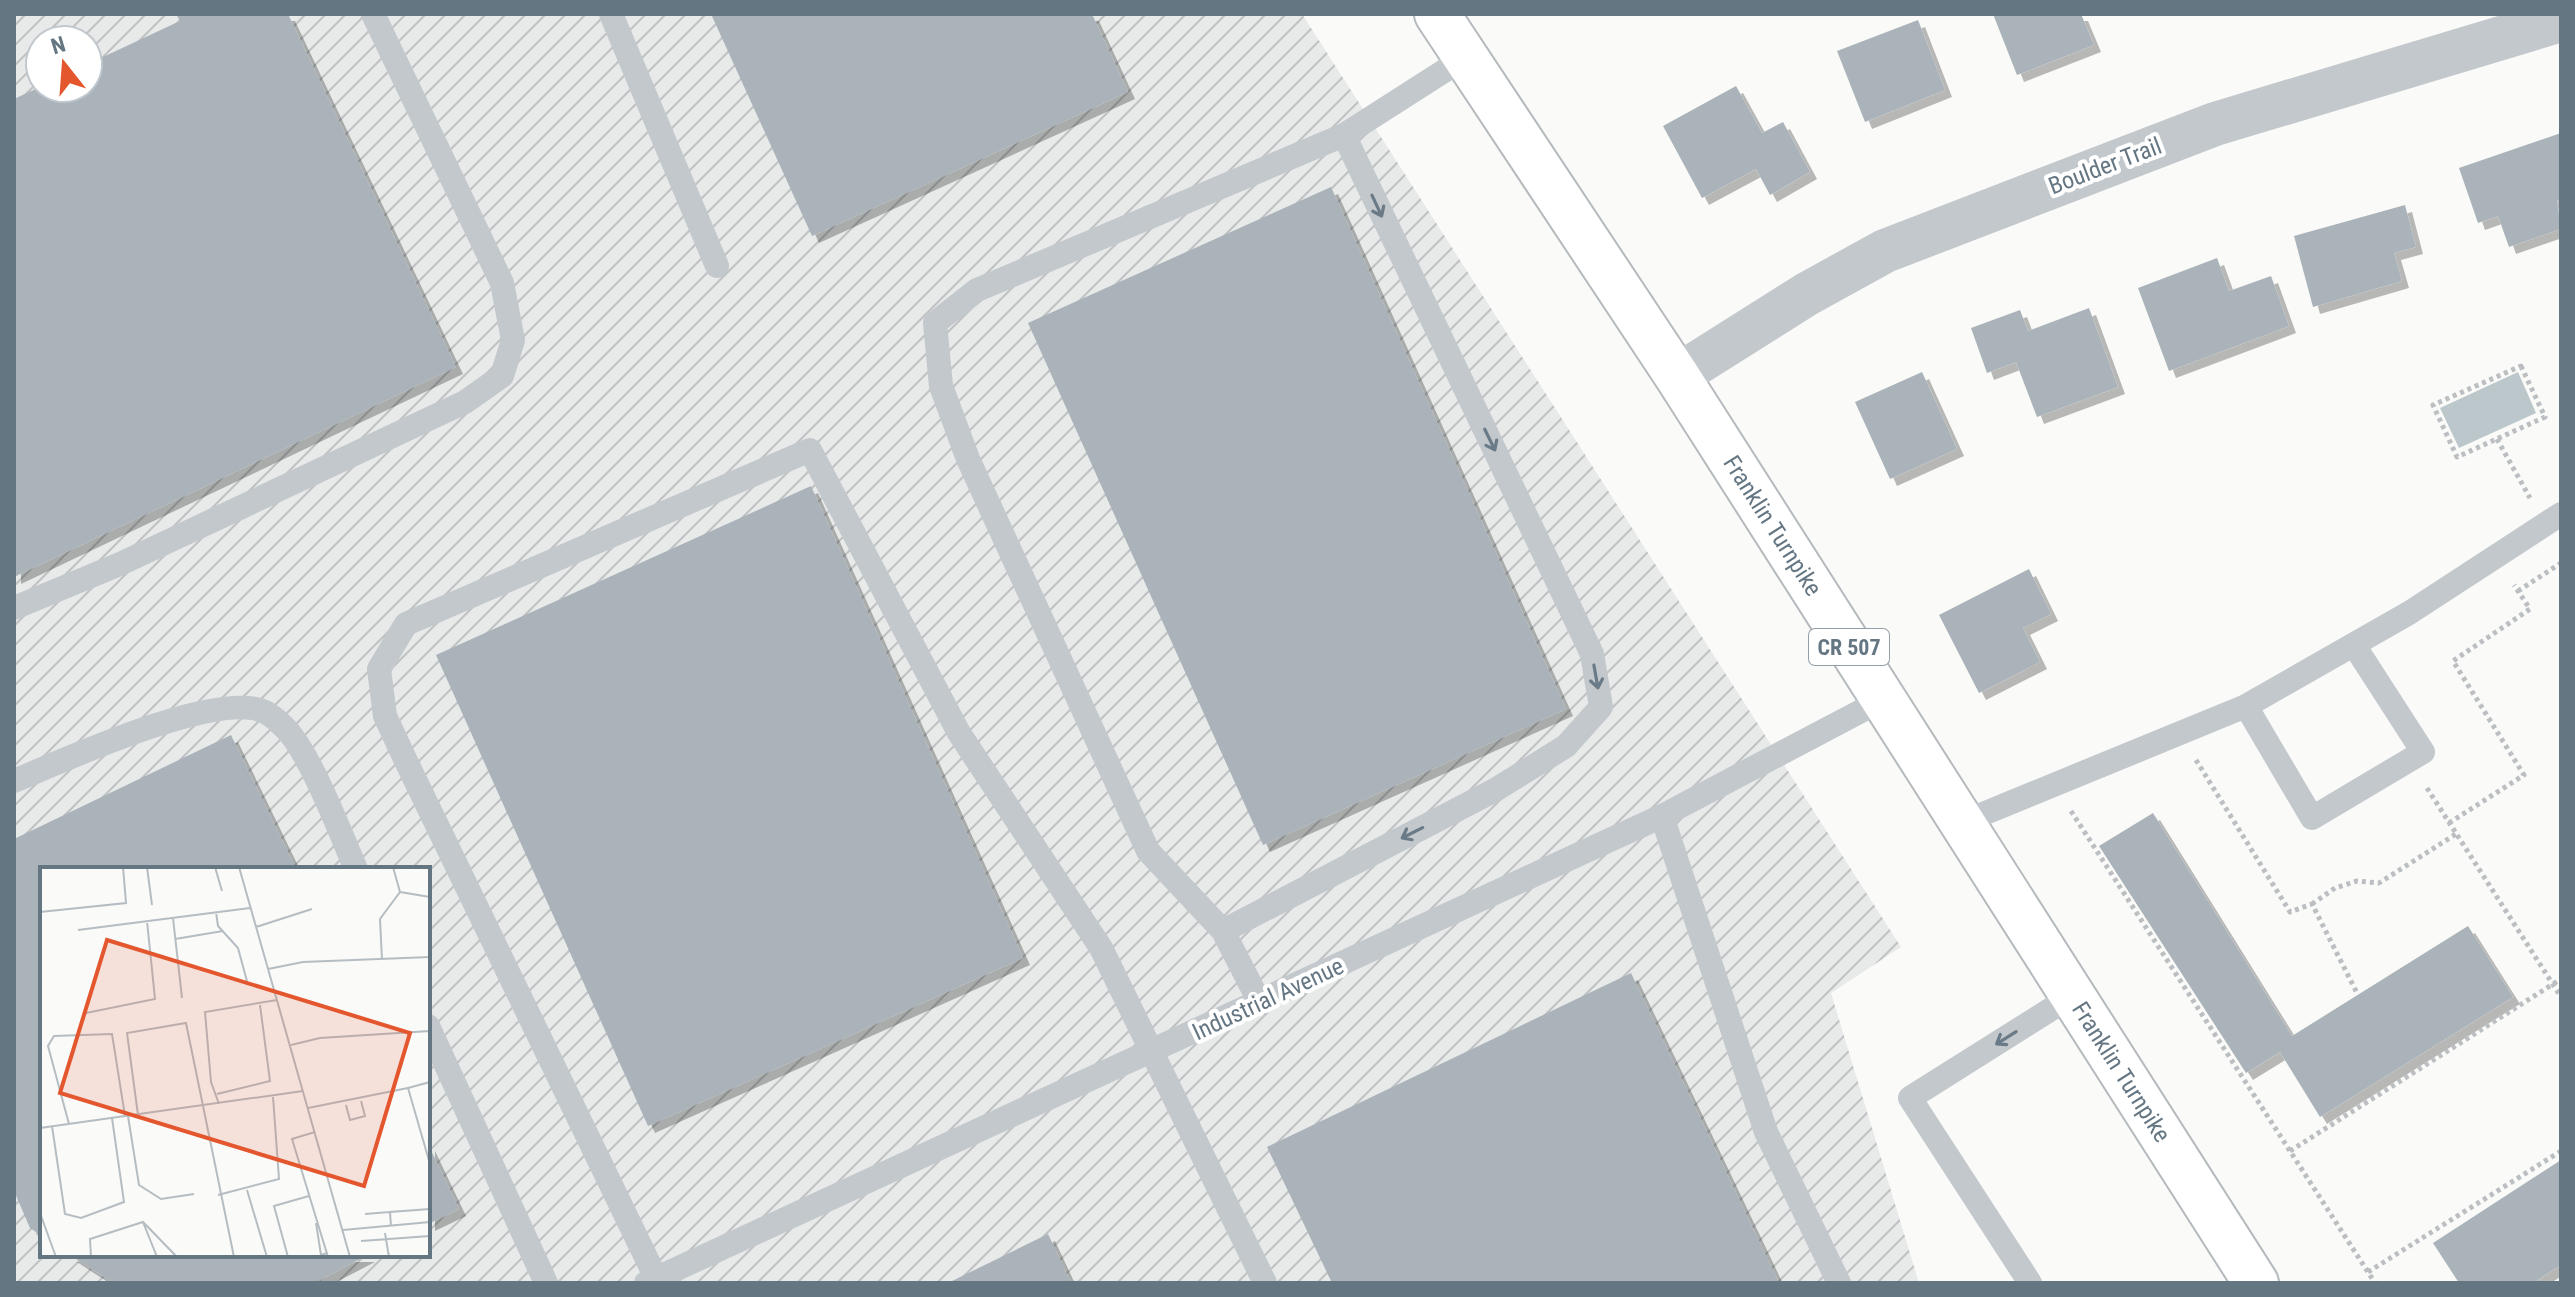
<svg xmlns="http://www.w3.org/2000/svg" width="2575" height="1297" font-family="'Roboto Condensed',sans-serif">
	<defs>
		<pattern id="industrial-furrows" width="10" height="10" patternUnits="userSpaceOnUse" patternTransform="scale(2)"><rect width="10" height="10" fill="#e8e9e9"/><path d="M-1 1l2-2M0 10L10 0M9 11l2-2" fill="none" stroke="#c0c1c2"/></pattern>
		<filter id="shadow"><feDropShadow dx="7" dy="7" stdDeviation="0" flood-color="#0004"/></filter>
	</defs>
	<rect width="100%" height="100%" fill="#fafaf8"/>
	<path fill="url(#industrial-furrows)" fill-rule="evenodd" d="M14 14H1302L1901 947 1831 993 1919 1283H14ZM40 40H88V88H40ZM42 869H428V1255H42Z"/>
	<path fill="#bbc7cb" d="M2518 372 2536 413 2459 448 2440 408Z"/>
	<path fill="#aab3b9" filter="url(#shadow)" d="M176 14H288L456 367 14 577V99L40 87 88 88V64L180 21Z
		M711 14H1092L1128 92 812 236Z
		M1993 14H2081L2094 45 2017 75Z
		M1918 20 1945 90 1865 122 1837 51Z
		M1736 86 1762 133 1783 122 1810 172 1770 195 1756 169 1702 198 1663 126Z
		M2561 133V199L2557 201 2561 229 2509 247 2498 216 2478 223 2459 168Z
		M1331 187 1566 709 1263 845 1028 323Z
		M2405 205 2416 247 2394 253 2402 281 2313 307 2294 236Z
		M2217 258 2229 291 2271 276 2289 326 2169 371 2138 288Z
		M2089 308 2118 387 2037 417 2016 362 1987 373 1971 328 2020 310 2028 331Z
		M1922 372 1957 449 1890 479 1855 402Z
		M811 486 1023 958 648 1126 436 655Z
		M2029 569 2051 614 2023 628 2040 662 1979 693 1939 615Z
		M231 735 296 869H42V1236L30 1228 14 1191V839Z
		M2153 813 2292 1036 2468 926 2513 997 2320 1117 2280 1052 2246 1073 2099 846Z
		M1631 973 1779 1283H1332L1267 1147Z
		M428 1144 459 1209 428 1224Z
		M2561 1160V1265L2533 1283H2459L2433 1243Z
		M1048 1234 1071 1283H948Z
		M70 1255H368L314 1283H113Z"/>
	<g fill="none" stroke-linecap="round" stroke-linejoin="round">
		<g stroke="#b5babe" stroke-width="48">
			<g id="primary">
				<path id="s1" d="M1437 14 1677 376 2256 1283"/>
			</g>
		</g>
		<path stroke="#bbbfc2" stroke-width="5" stroke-dasharray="4 4" stroke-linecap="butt" d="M2521 366 2545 417 2457 457 2433 405Z
			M2497 439 2530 498
			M2518 591 2561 563
			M2196 760 2290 912 2312 904 2358 995
			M2427 788 2561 997
			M2071 811 2375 1283
			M2449 823 2524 775 2453 661 2530 609 2514 585
			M2312 904 2335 888 2357 881 2379 883 2456 834
			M2290 1151 2561 979
			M2368 1272 2561 1151"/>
		<path stroke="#c3c8cc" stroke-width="24" d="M611 14 717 266
			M14 608 120 564 465 402 502 376 513 340 502 283 373 14
			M2246 706 2312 818 2423 752 2354 645
			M14 781C62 761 219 689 265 712 271 715 279 722 284 727 309 750 341 835 356 869
			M1662 816 1766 1132 1839 1283
			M1961 823 2246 706 2409 613 2561 514
			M1223 931 1495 790 1566 746 1601 707 1592 654 1344 135
			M1260 1003 1223 931 1148 851 968 459 941 386 935 323 977 290 1344 135 1466 57
			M428 1026 546 1283
			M656 1278 405 759 385 716 379 669 406 624 810 450 959 733 1101 948 1265 1283
			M646 1283 1662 816 1882 700
			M2030 1283 1910 1098 2072 996"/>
		<path stroke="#c3c8cc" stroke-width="44" d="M1677 376 1807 294 1885 251 2215 124 2561 20"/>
		<use href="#primary" stroke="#fff" stroke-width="44"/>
	</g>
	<defs><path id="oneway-shaft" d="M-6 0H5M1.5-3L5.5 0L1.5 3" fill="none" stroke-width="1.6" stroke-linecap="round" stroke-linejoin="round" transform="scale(2)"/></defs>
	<g stroke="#6a7a87">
		<use href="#oneway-shaft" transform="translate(1377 206) rotate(65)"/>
		<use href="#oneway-shaft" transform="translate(1490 440) rotate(64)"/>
		<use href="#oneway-shaft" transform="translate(1596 677) rotate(80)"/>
		<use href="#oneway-shaft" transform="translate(1412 833) rotate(153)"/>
		<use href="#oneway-shaft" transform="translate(2006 1038) rotate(148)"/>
	</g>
	<g text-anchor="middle" stroke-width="8" stroke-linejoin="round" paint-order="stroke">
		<rect fill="#fff" stroke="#939fa8" stroke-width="2" x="1809" y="629" width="80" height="36" rx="6"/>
		<g font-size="22" font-weight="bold" fill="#657683">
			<text x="1849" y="655">CR 507</text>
		</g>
		<g font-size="24" fill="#657683" stroke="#fff">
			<text transform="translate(2105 166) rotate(-21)" y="8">Boulder Trail</text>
			<text dy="8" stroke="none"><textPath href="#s1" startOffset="612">Franklin Turnpike</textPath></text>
			<text transform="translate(1268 999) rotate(-25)" y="8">Industrial Avenue</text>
			<text dy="8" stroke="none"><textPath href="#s1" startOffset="1260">Franklin Turnpike</textPath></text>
		</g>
	</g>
	<g transform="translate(40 867)">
		<rect width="390" height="390" fill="#fafaf8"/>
		<path fill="none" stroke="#b5bdc2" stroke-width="2" d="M107 0 112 38M175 0 182 24M199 0 310 390M353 0 360 25M360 25 390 30M0 45 86 36 83 0M176 45 178 59 198 81 208 118M133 51 142 131M216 60 272 42M38 63 210 41M135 72 183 64M342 93 340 52 360 25M228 102 263 95 390 90M46 146 115 132 107 54M251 178 280 171 390 164M390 215 368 221 390 297M177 227 230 214 220 138M179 237 171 215 165 145 237 133M306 238 310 253 325 249 321 234M268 241 368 221M98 248 87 166 146 156 194 390M88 249 99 318 121 332 154 327M29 257 8 179 14 169 72 167 85 249M12 259 25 347 41 351 84 335 72 251M0 261 263 224M275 265 252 272 288 390M207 323 227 390M178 328 239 312 233 230M0 346 16 390M325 347 350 345M103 355 117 390M276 356 281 388 287 386M351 359 350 345 390 342M303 363 390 355M345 366 349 390M321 374 390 369M51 390 50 372 103 355 137 390M248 390 234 339 269 329"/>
		<path fill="#e4572e" fill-opacity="0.15" stroke="#e4572e" stroke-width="4" d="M67 73 370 166 324 319 20 226Z"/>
		<rect width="390" height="390" fill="none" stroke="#657683" stroke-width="4"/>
	</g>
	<rect width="2575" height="1297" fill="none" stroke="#657683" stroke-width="32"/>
	<g transform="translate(64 64) rotate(343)"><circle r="38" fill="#ffffff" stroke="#c1c8cd" stroke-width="2"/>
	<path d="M0-6L14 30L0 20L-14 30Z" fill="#e4572e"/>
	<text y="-12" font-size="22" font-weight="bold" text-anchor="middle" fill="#657683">N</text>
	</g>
</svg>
